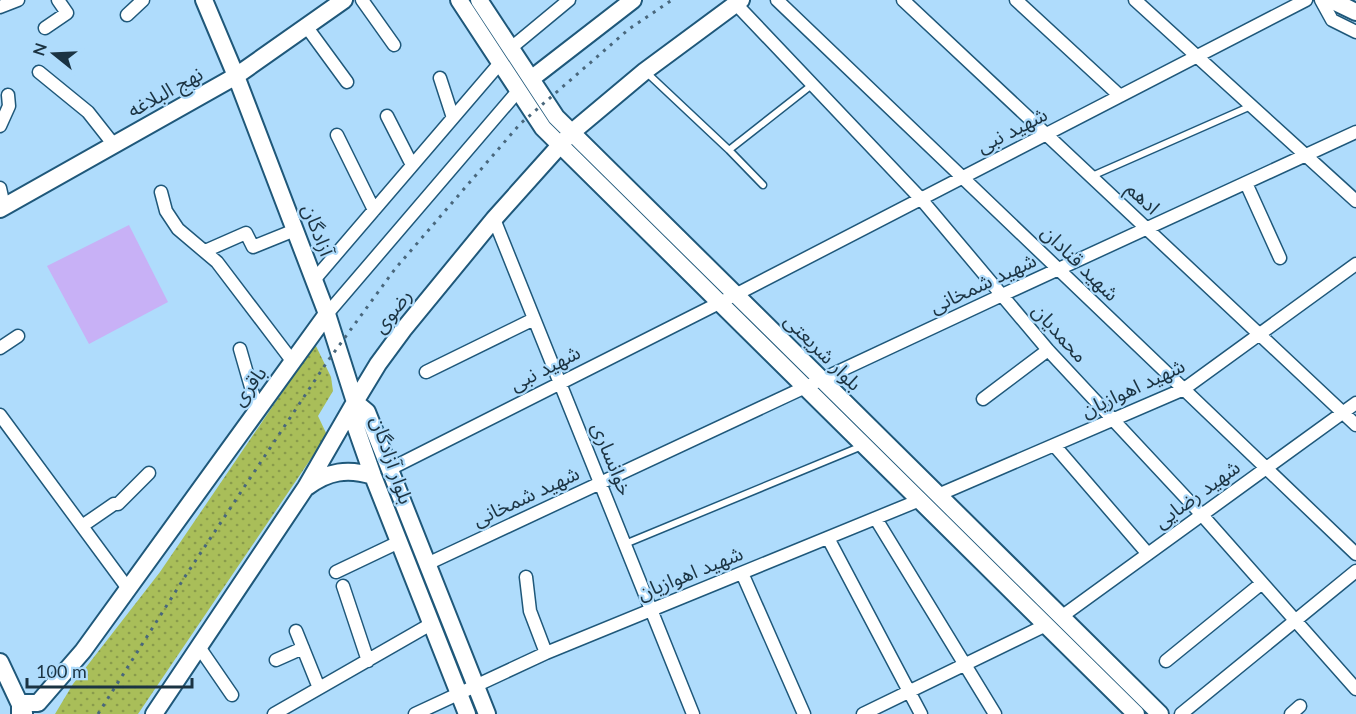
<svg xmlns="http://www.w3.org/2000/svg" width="1356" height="714" font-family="Lato,'Noto Sans Arabic',sans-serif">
	<defs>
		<pattern id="green-dots" width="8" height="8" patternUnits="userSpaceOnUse" patternTransform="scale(1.5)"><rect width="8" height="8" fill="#a9be59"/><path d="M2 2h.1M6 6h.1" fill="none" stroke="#899b4b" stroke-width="1.8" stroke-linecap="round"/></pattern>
	</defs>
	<rect width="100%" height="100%" fill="#afdcfc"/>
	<path fill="url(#green-dots)" d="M315 344 331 377 333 391 318 416 327 435 138 714H55L73 684 160 572Z"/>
	<path fill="#c8b1f6" d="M129 225 168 302 89 344 47 266Z"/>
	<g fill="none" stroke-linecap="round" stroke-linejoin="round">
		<g stroke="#1f587a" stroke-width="9">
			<path id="lane" d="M646 72 729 150 763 185
				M729 150 813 84
				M1092 176 1251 106
				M625 544 862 446"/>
		</g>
		<g stroke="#1f587a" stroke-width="15">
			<path id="street" d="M362 0 394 45
				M777 0 1356 554
				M903 0 1356 425
				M1016 0 1120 96
				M1135 0 1356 201
				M1321 0 1332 20 1356 32
				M736 4 921 199 1048 350 1202 515 1356 689
				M0 7 18 0
				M127 15 143 0
				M306 26 347 82
				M45 28 67 13 58 0
				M511 48 569 0
				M39 72 88 112 114 145
				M440 78 453 118
				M387 116 412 165
				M0 126 9 106 8 95
				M337 135 374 210
				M1246 183 1280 258
				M0 188 4 206
				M161 192 166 211 178 229 217 262 293 362
				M494 219 693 714
				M205 251 246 233 253 247 295 230
				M314 280 500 63
				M327 314 518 91
				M0 348 18 336
				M240 349 257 408
				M426 372 534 319
				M983 399 1048 350
				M0 415 129 590
				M1054 445 1148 554
				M390 469 735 295 1306 0
				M938 495 1184 389 1356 264
				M876 519 995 714
				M82 526 114 504H118L149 473
				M828 538 921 714
				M427 564 1000 296 1356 132
				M336 572 399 542
				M742 573 804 714
				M526 577 530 611 546 653
				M343 586 368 661
				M1061 617 1356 403
				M296 631 319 688
				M199 647 232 695
				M276 660 303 648
				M1166 661 1262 583
				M274 714 431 624
				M415 714 546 653 920 500
				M863 714 1046 625
				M1181 714 1356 571
				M1291 714 1300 706"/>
		</g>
		<g stroke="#1f587a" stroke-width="20">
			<path id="secondary" d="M204 0 236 76 327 314 355 402 354 422 373 476 467 714
				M459 0 543 128 1136 714
				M479 0 556 117 1160 714
				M1331 0 1356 12
				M531 79 633 0
				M0 209 236 76 344 0
				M355 402 367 412 487 714
				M307 487C328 471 348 468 373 476
				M0 662 24 713
				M20 714V703H38L83 651 327 314
				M154 714 306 487 355 402 378 364 403 330 494 219 571 133 645 71 741 0"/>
		</g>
		<use href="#lane" stroke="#fff" stroke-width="6"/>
		<use href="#street" stroke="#fff" stroke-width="12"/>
		<use href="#secondary" stroke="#fff" stroke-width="16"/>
		<path stroke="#49677c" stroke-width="3" stroke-dasharray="3 6" stroke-linecap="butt" d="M98 714 186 575 327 362 395 269 520 124 629 29 672 0"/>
	</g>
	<g text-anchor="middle" stroke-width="4.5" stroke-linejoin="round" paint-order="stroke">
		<g font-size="20" fill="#1b3342" stroke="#afdcfc">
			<text transform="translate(165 92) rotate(-29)" y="7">نهج البلاغه</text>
			<text transform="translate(1012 130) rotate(-27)" y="7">شهید نبی</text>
			<text transform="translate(1143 198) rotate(43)" y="7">ادهم</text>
			<text transform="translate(318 230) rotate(69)" y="7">آزادگان</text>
			<text transform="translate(1080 263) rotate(44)" y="7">شهید قنادان</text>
			<text transform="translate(983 283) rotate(-25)" y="7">شهید شمخانی</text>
			<text transform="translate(392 311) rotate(-52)" y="7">رضوی</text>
			<text transform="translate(1060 333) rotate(48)" y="7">محمدیان</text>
			<text transform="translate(823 352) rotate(45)" y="7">بلوار شریعتی</text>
			<text transform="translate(545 368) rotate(-27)" y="7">شهید نبی</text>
			<text transform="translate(249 386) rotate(-53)" y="7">باقری</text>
			<text transform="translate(1133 388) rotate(-25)" y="7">شهید اهوازیان</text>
			<text transform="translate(612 459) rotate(68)" y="7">خوانساری</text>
			<text transform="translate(392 460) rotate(71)" y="7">بلوار آزادگان</text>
			<text transform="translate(1197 494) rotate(-36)" y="7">شهید رضایی</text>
			<text transform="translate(526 496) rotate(-25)" y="7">شهید شمخانی</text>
			<text transform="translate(690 573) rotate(-22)" y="7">شهید اهوازیان</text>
		</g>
	</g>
	<g transform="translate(54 54) rotate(288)" stroke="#afdcfc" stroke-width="4.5" paint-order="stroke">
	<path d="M0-4.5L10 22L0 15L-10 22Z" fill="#1b3342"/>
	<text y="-9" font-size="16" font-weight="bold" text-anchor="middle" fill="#1b3342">N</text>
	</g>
	<path d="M27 678v9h165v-9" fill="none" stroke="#1b3342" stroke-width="3"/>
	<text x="36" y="678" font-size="18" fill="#1b3342" stroke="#afdcfc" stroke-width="4.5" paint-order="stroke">100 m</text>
</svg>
